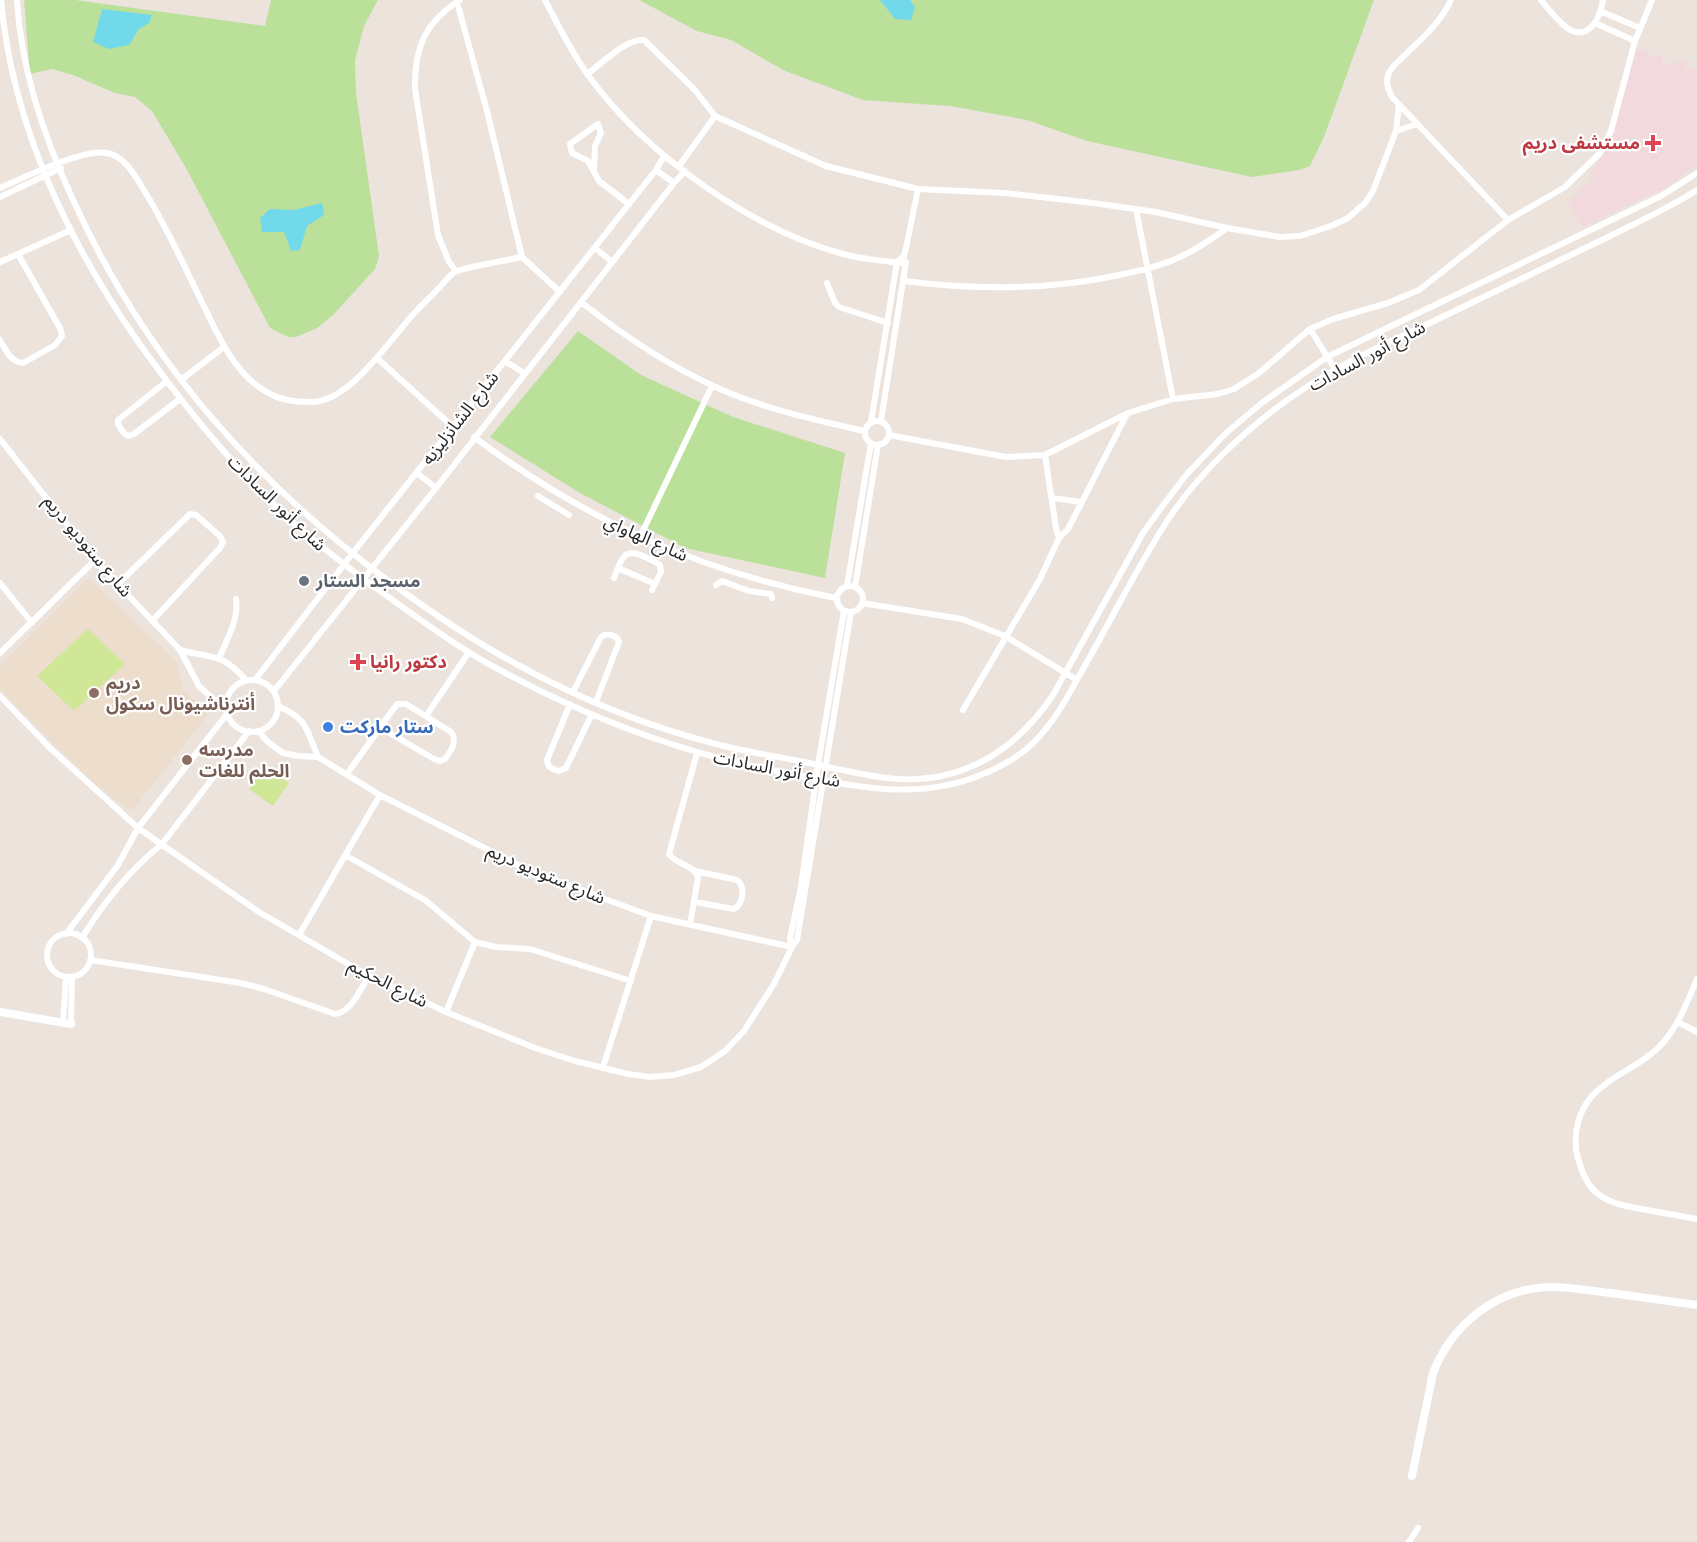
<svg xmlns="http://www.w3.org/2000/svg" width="1697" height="1542" font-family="'PT Sans','Noto Sans Arabic',sans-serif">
	<rect width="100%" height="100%" fill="#ebe3dc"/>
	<path fill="#ecddcc" d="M86 580H91L177 663 182 688 206 712 205 718 133 809 127 808 90 780 0 690V666Z"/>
	<path fill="#f2d9dd" d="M1642 49 1649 53 1650 57 1660 54 1664 66 1685 60 1687 70 1697 67V164L1666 187 1583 227 1568 202 1594 178 1590 173 1605 152 1613 134 1634 55 1636 51Z"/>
	<path fill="#bbe09a" d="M24 0H75L265 26 271 0H378L364 26 355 60 356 93 379 256 375 269 333 315 317 328 296 337H288L270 328 186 168 152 111 135 97 115 93 73 75 52 69 30 74Z
		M639 0H1374L1324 137 1310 166 1299 170 1252 177 1087 141 1027 120 950 106 863 100 783 70 731 40 697 31Z
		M578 331 641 375 733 417 845 453 825 578 685 548 580 493 490 437Z"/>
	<path fill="#cfe796" d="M88 629 125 664 74 711 37 676Z
		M264 767 289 783 273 806 249 789Z"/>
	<path fill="#72d9ea" d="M880 0H910L915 7 911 20 895 19Z
		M102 9 152 15 149 23 139 29 129 45 109 49 93 42Z
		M322 203 324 215 307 226 300 250 291 251 284 232H262L260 218 270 209 294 210Z"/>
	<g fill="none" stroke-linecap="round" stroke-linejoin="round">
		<path stroke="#fff" stroke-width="6" d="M1 0C12 124 68 242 139 343 184 406 233 467 290 520 325 551 363 579 401 606 432 628 464 651 498 669 584 716 675 751 771 770 847 784 914 805 988 772 1006 764 1023 754 1036 740 1058 718 1072 688 1087 662 1112 618 1135 572 1162 529 1178 503 1198 479 1220 457 1253 424 1291 395 1331 372 1364 352 1401 337 1436 320 1492 293 1548 266 1604 239 1635 223 1668 209 1697 190
			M17 0C21 71 44 138 74 202 143 354 252 480 386 579 429 611 473 641 520 666 580 699 650 727 716 744 742 751 768 755 794 760 825 766 856 774 887 778 959 786 1014 753 1053 695L1143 533 1164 504 1187 474 1226 433 1263 402 1327 357 1661 196 1697 173
			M545 0C558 25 571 52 588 75 645 154 753 231 847 255 867 260 887 261 906 264
			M1451 0C1442 20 1424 37 1408 52 1402 58 1392 66 1389 73 1385 82 1388 89 1392 97L1508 220
			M1541 0C1553 14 1574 46 1592 26 1598 20 1602 8 1603 0
			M457 2 487 111 522 257
			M1600 11 1640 28
			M1595 23 1635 41
			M587 74C601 64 627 38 644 40L695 90 715 116 826 166 918 189 1004 193 1093 203 1156 212 1227 228 1280 237 1300 236 1331 226 1348 218 1366 202 1373 191 1396 131 1399 105
			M1396 131 1417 124
			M679 166 715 116
			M594 169 595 146 601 133 598 124 570 144 572 153 588 161 599 181 629 204
			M656 170 674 183
			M0 188C25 177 82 149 107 153 124 156 134 174 142 187 163 220 180 257 197 292 213 324 230 369 262 389 276 399 293 402 309 402 346 404 383 349 405 324 415 311 428 300 439 288 444 283 449 275 455 272 463 267 510 260 522 257L560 292
			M0 197 61 168
			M1136 209 1173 399
			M595 248 611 261
			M0 262 71 230
			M456 271 449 262 438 235 415 89C414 48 425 22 460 0
			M904 281C976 290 1047 291 1119 275 1139 271 1161 266 1180 257 1197 249 1212 239 1227 228
			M827 283 835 303 839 307 888 323
			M581 302C624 336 670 367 720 389 765 409 816 420 864 431
			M1310 329 1335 369
			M0 340C6 350 10 362 23 363L55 345 62 336 60 328 18 254
			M377 358 453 427
			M505 361 524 373
			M181 380 224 347
			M167 381 118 420C117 425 123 433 128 436L134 434 180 399
			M865 433a12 12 0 1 1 24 0a12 12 0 1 1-24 0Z
			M881 421 906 262
			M871 422 897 262 904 256 906 248 918 189
			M889 435 1006 457 1045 455 1128 413 1173 399 1218 394 1234 389 1259 373 1310 329 1333 319 1388 303 1419 290 1508 220 1565 187 1600 153 1611 131 1635 41 1652 0
			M474 437C587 521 698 571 836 598
			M0 439 95 560 180 650 199 686 213 699 226 706
			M1045 455 1056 528 1059 538
			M417 473 436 488
			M538 496 569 515
			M1052 498 1081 502
			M640 537 712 386
			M618 568 655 584
			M614 578C621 562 622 546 643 556 649 559 655 561 660 565L661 572 652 590
			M0 583 32 623
			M118 584 190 514 196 515 220 536 223 542 220 548 152 621
			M716 585 722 581 749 591 771 594 772 598
			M837 599a13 13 0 1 1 26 0a13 13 0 1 1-26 0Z
			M847 586 871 443
			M855 587 878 445
			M862 603 962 619 1005 636 1077 680
			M180 650C213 659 221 652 246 680
			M0 653 95 560
			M219 658C227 640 239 619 236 599
			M255 680 352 554 656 170 664 156
			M226 706a26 26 0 1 1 52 0a26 26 0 1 1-52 0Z
			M274 691 436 488 674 183 685 171
			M573 692 601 637C607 632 617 635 619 642L596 702
			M0 696 50 748 138 828 259 912 369 976 446 1012 535 1048 575 1061 628 1074 650 1077 674 1075 701 1067 725 1051 744 1031 774 984 792 947 797 940 851 612
			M570 704 547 760C548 768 552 769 559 771L566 768 592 714
			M278 706C308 719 306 729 318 757
			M963 710 1040 579 1059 538 1068 529 1127 414
			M426 716 469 652
			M258 731 268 742 283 753 298 756 318 757 380 795 532 872 651 916 792 947
			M347 774 397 704H406L451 732C458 741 451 751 445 759L440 761 434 759 381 728
			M345 855 425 900 475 942 496 947 530 949 631 981
			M695 902 734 909C743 904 746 887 737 880L696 871
			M690 925 698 877C693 864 676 865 669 854L697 753
			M47 955a22 22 0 1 1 44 0a22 22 0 1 1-44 0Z
			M66 934 118 865 138 828 227 714
			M299 935 380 795
			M82 938C103 903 130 870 162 844L249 731
			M792 947 790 938 801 887 818 765 844 611
			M90 960 241 983 264 989 335 1014C352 1012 360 989 369 976
			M1697 979C1687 1002 1679 1025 1662 1044 1642 1066 1612 1074 1592 1096 1580 1110 1574 1129 1576 1147 1576 1153 1578 1159 1580 1165 1591 1201 1614 1204 1647 1210 1664 1213 1680 1216 1697 1219
			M446 1012 475 942
			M1678 1022 1697 1032
			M63 1023 66 977
			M71 1024 72 977
			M603 1067 651 916
			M1409 1542 1418 1528"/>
		<path stroke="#fff" stroke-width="8" d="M0 1012 71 1024
			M1412 1476 1433 1373C1452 1325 1494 1290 1547 1287 1568 1286 1590 1291 1611 1293 1639 1297 1668 1301 1697 1305"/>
	</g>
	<g fill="#e0444e" stroke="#fff" stroke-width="2">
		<path d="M1650 134h6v6h6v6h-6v6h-6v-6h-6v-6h6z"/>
		<path d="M355 653h6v6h6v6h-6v6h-6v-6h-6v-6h6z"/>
	</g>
	<circle fill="#6b7280" stroke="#fff" stroke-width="2" cx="304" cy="581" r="6"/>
	<g fill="#8d6e63" stroke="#fff" stroke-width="2">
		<circle cx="94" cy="693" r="6"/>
		<circle cx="187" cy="760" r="6"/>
	</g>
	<circle fill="#3f7fe0" stroke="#fff" stroke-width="2" cx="328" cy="727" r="6"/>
	<g text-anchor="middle" stroke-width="4.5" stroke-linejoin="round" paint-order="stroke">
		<g font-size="18" font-weight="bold" fill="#be3a42" stroke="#fff" text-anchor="end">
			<text x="1640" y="149">مستشفى دريم</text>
			<text x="370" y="668" text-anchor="start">دكتور رانيا</text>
		</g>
		<g font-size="18" fill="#292929" stroke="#fff">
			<text transform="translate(1367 356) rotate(-28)" y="6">شارع أنور السادات</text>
			<text transform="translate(460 418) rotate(-52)" y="6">شارع الشانزليزيه</text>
			<text transform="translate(277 503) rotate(44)" y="6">شارع أنور السادات</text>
			<text transform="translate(646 538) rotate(24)" y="6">شارع الهاواي</text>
			<text transform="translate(88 546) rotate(50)" y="6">شارع ستوديو دريم</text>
			<text transform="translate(777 769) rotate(11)" y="6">شارع أنور السادات</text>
			<text transform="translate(546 874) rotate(23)" y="6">شارع ستوديو دريم</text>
			<text transform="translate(388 983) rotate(27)" y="6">شارع الحكيم</text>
		</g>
		<g font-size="18" font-weight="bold" fill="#5b616d" stroke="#fff" text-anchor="start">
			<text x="316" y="587">مسجد الستار</text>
		</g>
		<g font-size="18" font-weight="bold" fill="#785e54" stroke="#fff" text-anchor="start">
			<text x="106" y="689">دريم<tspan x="106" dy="21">أنترناشيونال سكول</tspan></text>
			<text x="199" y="756">مدرسه<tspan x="199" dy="21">الحلم للغات</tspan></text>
		</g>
		<g font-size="18" font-weight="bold" fill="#366cbe" stroke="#fff" text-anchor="start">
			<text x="340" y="733">ستار ماركت</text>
		</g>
	</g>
</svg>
